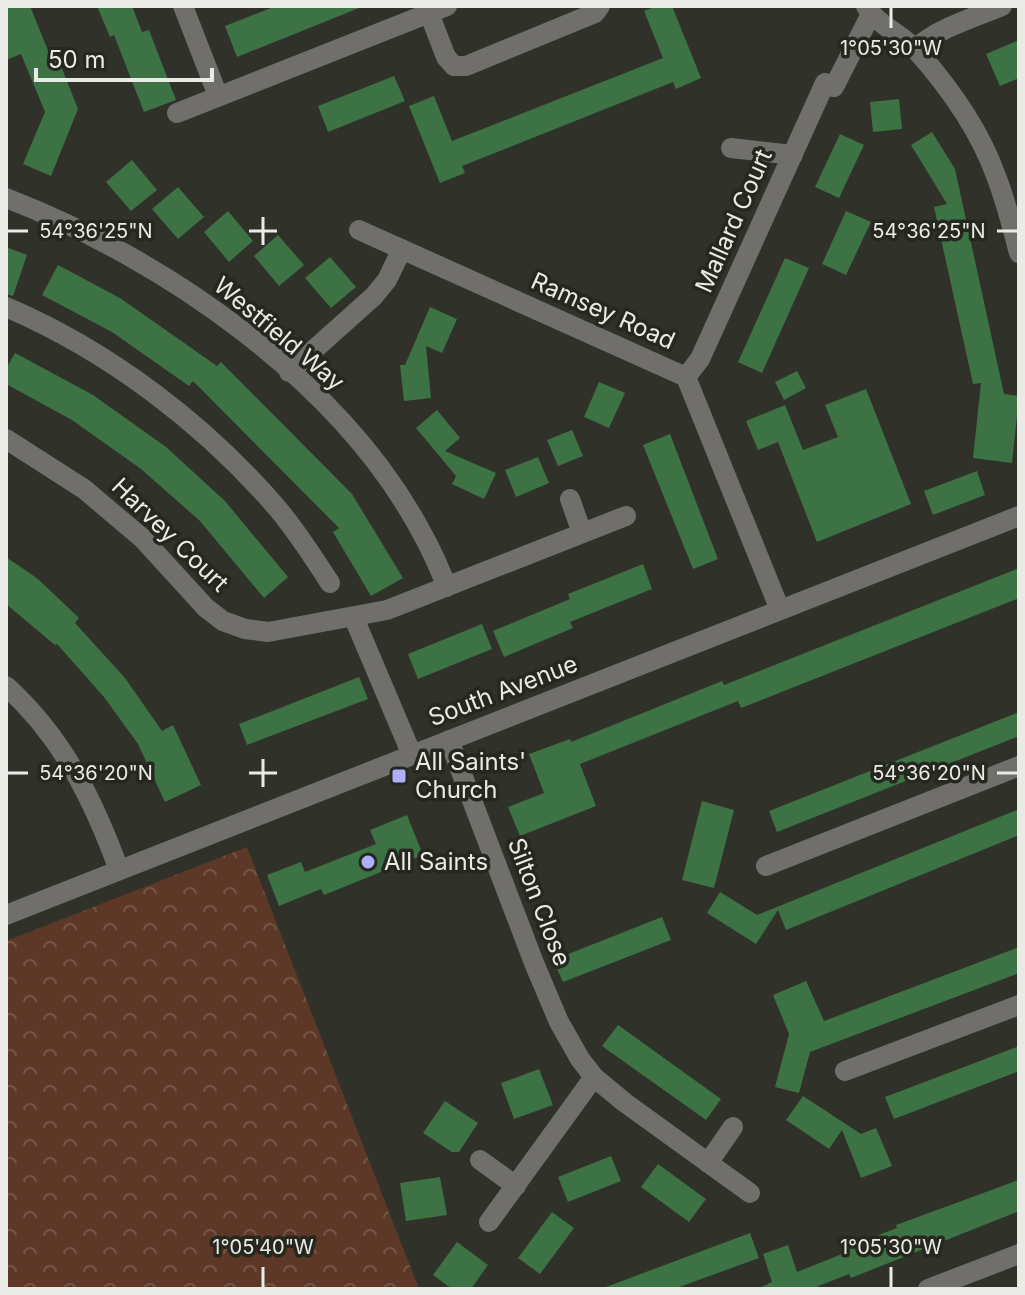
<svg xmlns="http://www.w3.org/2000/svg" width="1025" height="1295" font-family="Inter,sans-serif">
	<defs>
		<pattern id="park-crowns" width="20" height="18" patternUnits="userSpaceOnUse" patternTransform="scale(2)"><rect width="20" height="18" fill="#5d3827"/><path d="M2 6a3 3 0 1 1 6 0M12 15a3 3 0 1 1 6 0" fill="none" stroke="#745546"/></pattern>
	</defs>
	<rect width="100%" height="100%" fill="#303129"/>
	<path fill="url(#park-crowns)" d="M247 847 419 1289H6V941Z"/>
	<path fill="#3d7245" d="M6 6H30L49 53 55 51 78 109 51 176 23 164 45 112 21 54 6 60Z
		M97 6H132L142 32 149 30 176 100 144 112 114 35 110 37Z
		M276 6H364L237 57 225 26Z
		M656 6H672L701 78 676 89 673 82 462 166 465 173 440 183 409 106 434 96 452 141 663 58 644 11Z
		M1019 40V78L1000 86 986 54Z
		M394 76 405 101 328 132 318 106Z
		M899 99 902 129 873 132 870 102Z
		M932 132 955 169 1004 394 1019 396 1012 463 973 458 981 383 973 384 934 207 947 204 911 145Z
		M840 134 864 145 839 198 815 187Z
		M132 160 157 190 131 211 106 182Z
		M178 187 204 217 178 239 152 209Z
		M228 211 253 241 229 262 204 232Z
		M846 211 871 222 846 275 822 264Z
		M278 235 304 265 279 286 254 256Z
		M6 247 27 255 13 296 6 294Z
		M330 257 356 287 331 308 305 278Z
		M785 258 809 268 762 373 738 362Z
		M58 265 120 298 217 366 221 362 352 494 403 578 371 596 333 532 339 528 193 381 189 386 112 332 42 295Z
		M430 307 457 319 442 353 426 346 431 398 404 401 400 365H405Z
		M15 353 93 395 166 447 225 501 288 577 264 598 200 521 141 469 72 420 6 384V369Z
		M797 371 806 388 784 400 775 382Z
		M599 382 625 393 609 428 584 417Z
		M866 389 911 504 817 542 778 442 758 450 746 421 785 405 803 450 838 437 825 405Z
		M437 410 460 438 445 451 496 473 484 499 452 484 456 476 416 428Z
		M572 430 583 456 558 466 547 440Z
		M670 434 718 559 693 569 643 445Z
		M538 457 549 483 516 497 505 470Z
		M977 471 985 495 933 515 924 491Z
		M6 557 38 579 79 618 75 623 125 678 162 731 173 725 201 785 165 802 138 744 104 697 57 644 55 645 6 604Z
		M643 564 652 589 570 622 573 628 504 657 493 631 570 599 568 594Z
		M1019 568V598L741 708 738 701 580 764 596 806 520 836 508 807 544 793 529 754 570 739 571 742 722 681 724 685Z
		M482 624 492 649 418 679 408 654Z
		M359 677 368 699 247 745 239 724Z
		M1019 712V736L777 832 769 811Z
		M702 801 734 810 714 888 682 880Z
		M1019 809V835L786 930 778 910 756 944 707 913 720 892 757 915Z
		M407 815 423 855 324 895 321 889 279 906 267 875 301 862 305 872 376 844 370 830Z
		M662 917 671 940 563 982 553 960Z
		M1019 947V973L810 1052 799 1093 775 1087 789 1034 773 995 806 981 824 1021Z
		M618 1025 721 1099 706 1120 602 1046Z
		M1019 1046V1071L894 1119 885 1097Z
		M539 1069 553 1105 514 1119 501 1083Z
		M803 1096 861 1134 876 1128 892 1166 861 1178 842 1130 829 1149 786 1120Z
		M445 1101 478 1123 459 1152H452L423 1133Z
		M611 1156 621 1181 568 1202 558 1177Z
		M658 1164 706 1199 689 1222 641 1187Z
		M440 1177 447 1215 406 1221 400 1183Z
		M1019 1180V1211L851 1278 849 1274 811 1289H757L772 1282 763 1254 788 1245 797 1272 842 1254 841 1249 897 1228 896 1225Z
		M552 1212 574 1228 540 1274 518 1258Z
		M750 1233 759 1258 674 1289H606V1287Z
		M457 1242 488 1265 471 1289H452L433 1275Z"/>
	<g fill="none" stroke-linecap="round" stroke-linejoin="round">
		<path stroke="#716f6b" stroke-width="20" d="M183 6 218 96
			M866 6C878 26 901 33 917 51 948 86 980 131 996 176 1006 201 1012 227 1019 253
			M429 13 446 57 454 66H466L595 13 600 6
			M915 49C938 28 973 18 1002 6
			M177 113 447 6
			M731 148 793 155
			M6 198C165 259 344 383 424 537 433 553 440 570 447 587
			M359 230 686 377 780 610
			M6 307C109 351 205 424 278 509 297 532 314 558 330 583
			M289 372 374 296 387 280 402 249
			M686 377 700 359 825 83 834 87 871 14
			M6 439 84 489 142 538 206 608 223 621 245 629 268 632 387 610 626 516
			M570 499 582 533
			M354 618 412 755
			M6 686C63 738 93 799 119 870
			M449 740 534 963 559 1022 580 1059 594 1077 624 1102 750 1193
			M766 866 1019 766
			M6 915 1019 516
			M845 1071 1019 1005
			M480 1160 516 1186
			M708 1163 733 1127
			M489 1222 594 1077
			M928 1289 1019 1254"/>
	</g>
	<path fill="none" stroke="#eaebe6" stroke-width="3" d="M891 8V28M263 217V245M8 231H28M249 231H277M997 231H1017M263 759V787M8 773H28M249 773H277M997 773H1017M263 1267V1287M891 1267V1287"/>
	<g fill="#aeaefb" stroke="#26281f" stroke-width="3">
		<rect x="391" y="768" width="16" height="16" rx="4"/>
		<circle cx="368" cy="862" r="8"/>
	</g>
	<g text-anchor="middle" stroke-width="7" stroke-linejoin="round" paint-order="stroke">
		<g font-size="24" fill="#eaebe6" stroke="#26281f">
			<text transform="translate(734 221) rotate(-66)" y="8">Mallard Court</text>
			<text transform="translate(603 311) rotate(24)" y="8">Ramsey Road</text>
			<text transform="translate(279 334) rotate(40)" y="8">Westfield Way</text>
			<text transform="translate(170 535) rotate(44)" y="8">Harvey Court</text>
			<text transform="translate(503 691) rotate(-21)" y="8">South Avenue</text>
			<text transform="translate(539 902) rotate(69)" y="8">Silton Close</text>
		</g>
		<g font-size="24" fill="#eaebe6" stroke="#26281f" text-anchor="start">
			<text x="415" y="770">All Saints'<tspan x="415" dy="28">Church</tspan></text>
			<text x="384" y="870">All Saints</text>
		</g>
	</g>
	<g font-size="20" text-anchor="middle" fill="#eaebe6" stroke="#26281f" stroke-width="7" stroke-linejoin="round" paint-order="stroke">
		<text x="891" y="55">1°05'30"W</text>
		<text x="96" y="238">54°36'25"N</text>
		<text x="929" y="238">54°36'25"N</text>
		<text x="96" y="780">54°36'20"N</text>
		<text x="929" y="780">54°36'20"N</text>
		<text x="263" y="1254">1°05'40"W</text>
		<text x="891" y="1254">1°05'30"W</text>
	</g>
	<rect width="1025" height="1295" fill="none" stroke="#eaebe6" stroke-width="16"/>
	<path d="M36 68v12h176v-12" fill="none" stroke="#eaebe6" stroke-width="4"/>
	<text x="48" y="68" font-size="24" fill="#eaebe6" stroke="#26281f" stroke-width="6" paint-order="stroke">50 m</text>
</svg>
